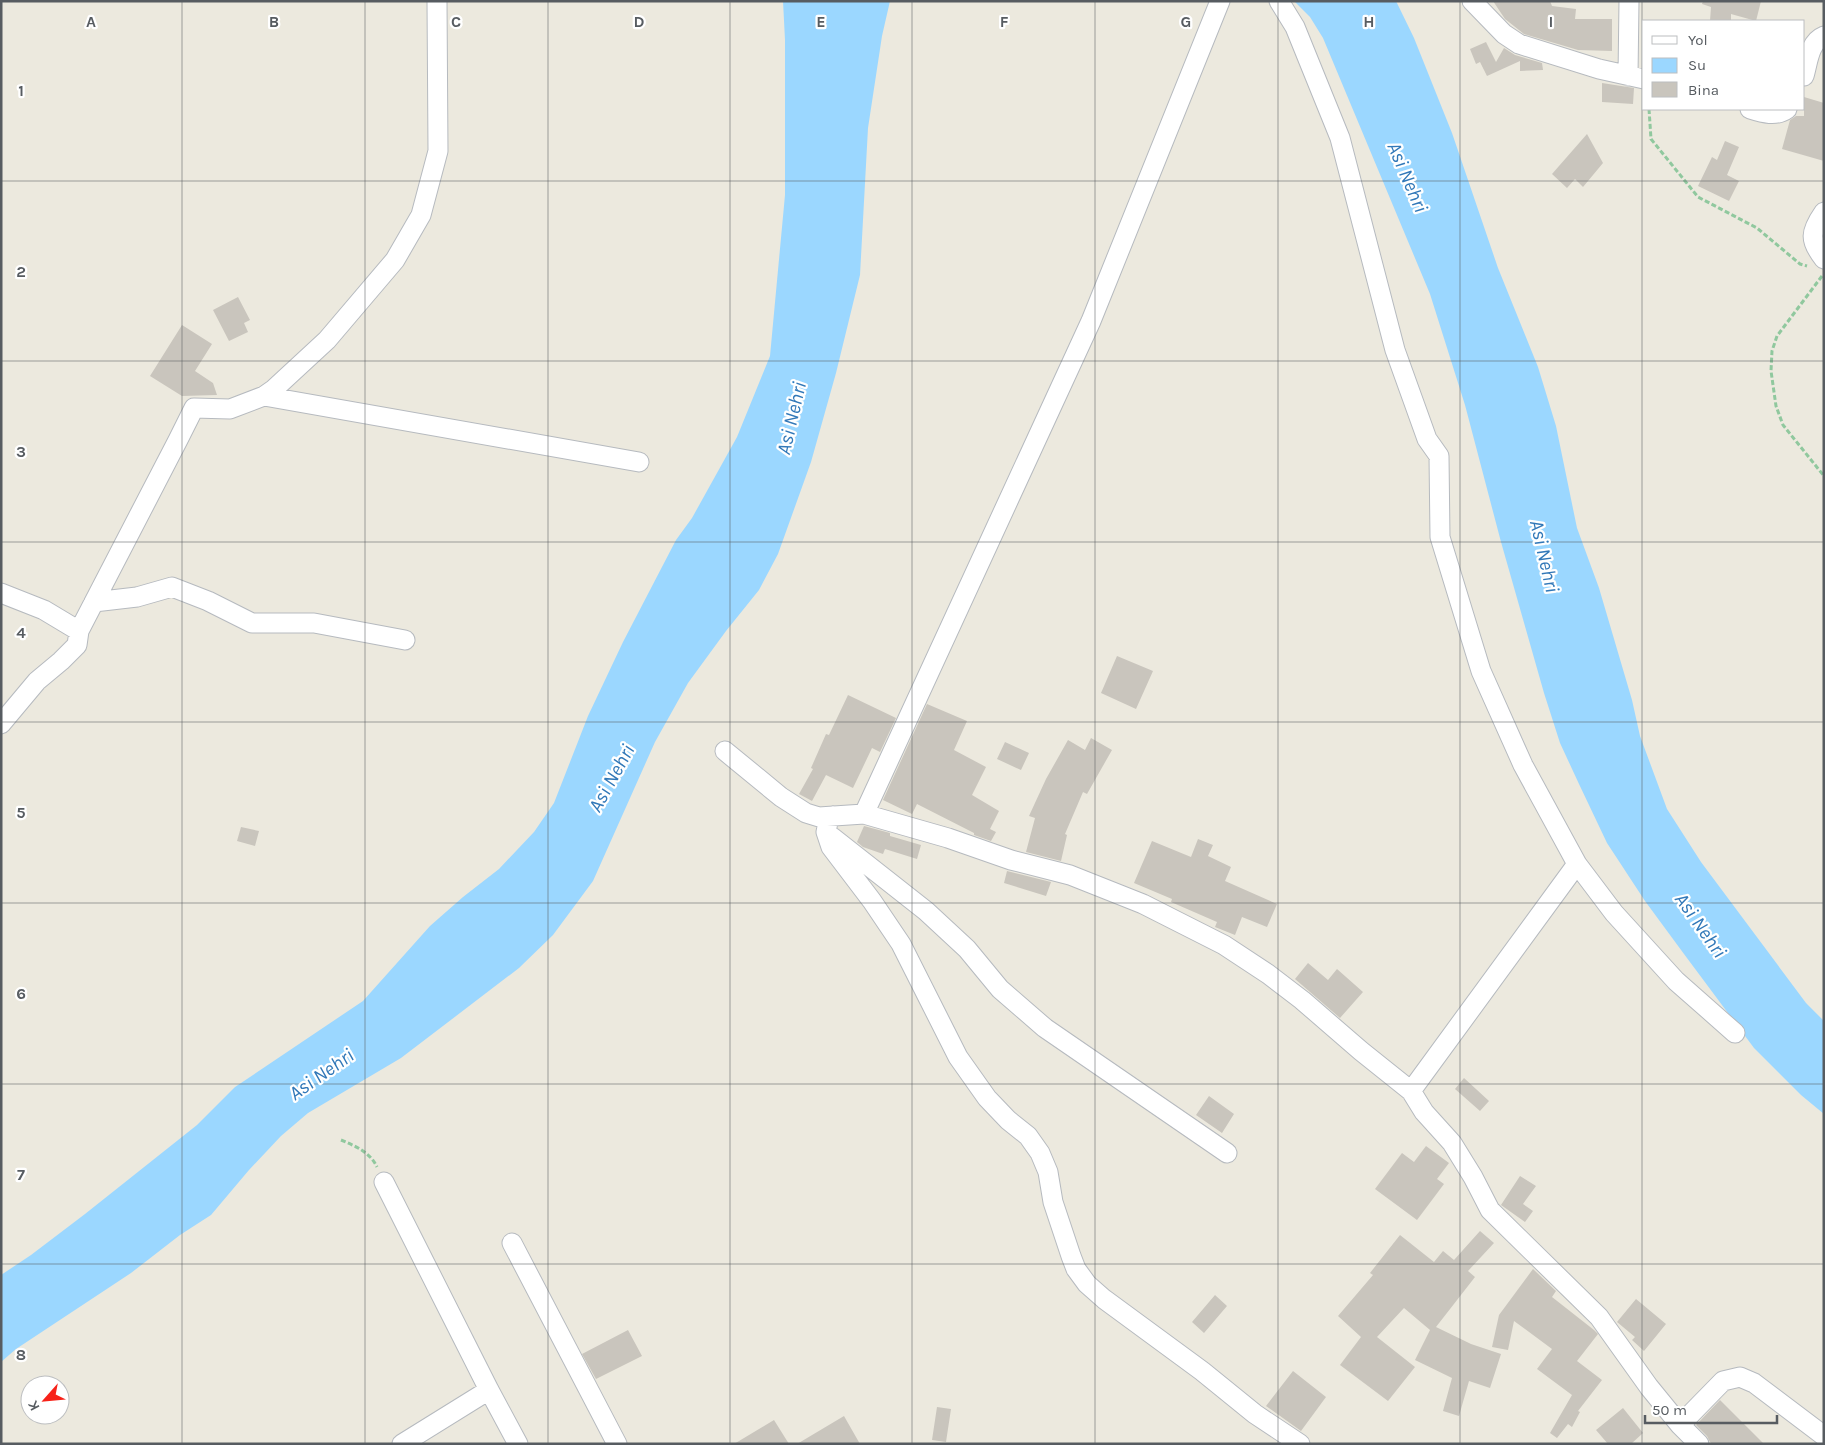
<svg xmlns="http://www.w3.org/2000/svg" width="1825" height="1445" font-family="Karla,sans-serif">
	<rect width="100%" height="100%" fill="#ece9de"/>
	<path fill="#9bd7ff" d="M783 1H890L882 36 868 128 860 275 836 373 811 462 778 554 759 590 726 631 688 683 655 742 593 881 553 935 519 968 401 1058 308 1113 281 1136 249 1170 211 1215 180 1235 131 1273 16 1349 1 1362V1275L31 1255 85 1214 197 1125 235 1087 363 1001 430 926 463 897 499 869 534 832 554 803 588 716 623 642 676 540 692 518 737 437 770 356 785 195V40Z
		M1294 1H1396L1414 38 1452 133 1498 268 1538 367 1556 426 1577 528 1599 588 1632 700 1640 736 1667 809 1701 862 1739 913 1806 1003 1824 1021V1114L1801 1095 1754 1048 1684 954 1645 901 1607 843 1579 784 1560 743 1544 693 1501 542 1465 405 1430 294 1323 38 1310 17Z"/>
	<path fill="#c9c5bd" d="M1493 1H1550L1552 6 1576 9 1575 19H1612V51L1578 50 1524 34 1505 19Z
		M1703 1H1761L1756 21 1731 14V21H1710L1711 7 1702 4Z
		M1486 42 1496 62 1504 48 1515 55 1542 63 1543 70 1520 71V61L1487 76 1480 62 1476 64 1470 49Z
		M1602 83 1634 88 1633 104 1602 102Z
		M1804 97 1824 103V161L1782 149 1790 120 1796 116H1804Z
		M1587 134 1603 163 1583 187 1575 179 1567 188 1552 174Z
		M1725 141 1739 147 1727 175 1739 181 1729 201 1698 186 1712 157 1717 160Z
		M238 297 250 320 244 323 248 332 229 341 213 310Z
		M182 325 212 344 195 371 213 383 217 395 182 396 150 376Z
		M1117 656 1153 671 1136 709 1101 693Z
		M848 695 896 718 880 752 872 748 853 788 826 775 812 801 799 794 813 769 811 768 826 734 829 735Z
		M927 704 967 721 954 750 986 767 972 795 999 811 990 829 996 832 991 841 974 835V833L917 804 912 814 883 800Z
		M1091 738 1112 750 1087 794 1083 792 1065 834 1067 835 1061 861 1026 852 1035 818 1029 816 1046 779 1068 740 1085 750Z
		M1005 742 1029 753 1021 770 997 759Z
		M864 826 890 833V836L921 845 917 859 885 849 883 854 863 847 857 842Z
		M241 827 259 831 255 846 237 841Z
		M1198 839 1213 845 1208 856 1231 867 1225 881 1277 904 1267 927 1242 917 1235 935 1215 927 1217 922 1171 902 1172 899 1134 883 1152 841 1191 857Z
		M1007 871 1051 882 1046 896 1004 883Z
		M1308 963 1328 980 1337 969 1363 992 1340 1018 1295 979Z
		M1464 1078 1489 1101 1480 1111 1455 1089Z
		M1209 1096 1234 1114 1222 1133 1196 1115Z
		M1426 1146 1449 1163 1437 1179 1444 1184 1417 1220 1375 1189 1402 1153 1414 1162Z
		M1520 1176 1536 1186 1523 1204 1533 1211 1525 1222 1501 1205Z
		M1480 1231 1494 1243 1468 1271 1475 1277 1436 1327 1471 1344 1501 1354 1490 1388 1469 1381 1459 1416 1443 1411 1452 1378 1415 1360 1430 1330 1404 1308 1377 1337 1415 1367 1388 1401 1340 1365 1361 1337 1338 1316 1373 1275 1370 1273 1400 1235 1434 1262 1443 1251 1454 1260Z
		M1533 1269 1556 1291 1552 1297 1594 1330 1598 1334 1577 1361 1602 1380 1578 1411 1580 1412 1572 1427 1568 1424 1557 1438 1550 1433 1572 1395 1537 1369 1552 1349 1514 1321 1508 1350 1492 1347 1499 1315Z
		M1215 1295 1227 1306 1204 1333 1192 1322Z
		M1636 1299 1666 1324 1644 1351 1632 1340 1635 1337 1617 1322Z
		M628 1330 642 1356 596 1379 582 1354Z
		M1293 1371 1326 1397 1301 1431 1266 1406Z
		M1720 1400 1764 1444H1712L1710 1442 1707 1436 1696 1425Z
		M937 1407 951 1409 946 1442 932 1440Z
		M1623 1408 1643 1433 1631 1444H1608L1596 1430Z
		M844 1416 860 1444H797Z
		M774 1420 789 1444H734Z"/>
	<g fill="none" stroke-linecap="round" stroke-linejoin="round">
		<g stroke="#b6babf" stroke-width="21">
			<path id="minor" d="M1279 1 1295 27 1340 138 1395 350 1427 439 1439 456 1440 537 1481 671 1523 765 1577 864 1411 1091
				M1472 1 1504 34 1519 44 1599 69 1644 79
				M1628 76 1629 1
				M1804 76C1808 63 1809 42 1824 36
				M1750 109C1763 113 1776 117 1787 109
				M1824 212C1810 232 1809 240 1824 259
				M264 396 639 462
				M1 593 44 610 79 631 77 645 61 661 37 681 1 724
				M94 602 137 597 172 587 208 601 252 623H314L405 640
				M79 631 178 440 194 408 230 409 264 396 274 389 327 340 395 260 421 215 438 151 437 1
				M725 751 781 797 806 813 819 817 864 814 948 838 1011 860 1070 875 1143 904 1224 945 1268 974 1302 1000 1361 1051 1411 1091 1424 1112 1452 1143 1473 1177 1490 1210 1599 1317 1649 1387 1680 1425 1699 1444
				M864 814 1091 321 1220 1
				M833 816 828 822 826 832 831 847 872 901 901 944 958 1057 987 1098 1008 1120 1028 1136 1040 1153 1048 1172 1053 1202 1071 1256 1076 1269 1087 1284 1104 1299 1202 1371 1255 1414 1300 1444
				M832 837 926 911 967 949 1000 989 1045 1028 1227 1153
				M1577 864 1614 913 1676 981 1735 1033
				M384 1182 489 1390 518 1444
				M512 1243 617 1444
				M1680 1425 1723 1381 1740 1377 1754 1383 1824 1436
				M402 1444 489 1390"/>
		</g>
		<path stroke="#90c89e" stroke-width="3" stroke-dasharray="5 2.5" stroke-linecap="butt" d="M1649 109 1651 139 1698 197 1757 228 1800 264 1807 266
			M1822 276 1777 336 1772 351 1771 371 1776 406 1783 425 1824 476
			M341 1140C355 1146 370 1152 377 1167"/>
		<use href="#minor" stroke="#fff" stroke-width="19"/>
	</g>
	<path fill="none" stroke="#575c61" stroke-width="1" stroke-opacity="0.55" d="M182 1V1444M365 1V1444M548 1V1444M730 1V1444M912 1V1444M1095 1V1444M1278 1V1444M1460 1V1444M1642 1V1444M1 181H1824M1 361H1824M1 542H1824M1 722H1824M1 903H1824M1 1084H1824M1 1264H1824"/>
	<g text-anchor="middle" stroke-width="4.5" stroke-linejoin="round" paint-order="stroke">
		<g font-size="20" font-style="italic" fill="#3178b8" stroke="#fff">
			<text transform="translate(1408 177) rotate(67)" y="7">Asi Nehri</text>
			<text transform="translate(791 418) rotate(-77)" y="7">Asi Nehri</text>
			<text transform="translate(1545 556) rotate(77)" y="7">Asi Nehri</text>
			<text transform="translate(611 778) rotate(-61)" y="7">Asi Nehri</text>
			<text transform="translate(1701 925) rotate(55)" y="7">Asi Nehri</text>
			<text transform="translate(321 1074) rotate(-35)" y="7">Asi Nehri</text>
		</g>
	</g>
	<g font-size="16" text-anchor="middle" font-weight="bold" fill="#575c61" stroke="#fff" stroke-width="4.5" stroke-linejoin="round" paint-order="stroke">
		<text x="91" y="27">A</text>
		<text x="274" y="27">B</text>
		<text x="456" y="27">C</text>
		<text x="639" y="27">D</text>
		<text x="821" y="27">E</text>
		<text x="1004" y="27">F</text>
		<text x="1186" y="27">G</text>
		<text x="1369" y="27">H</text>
		<text x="1551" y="27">I</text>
		<text x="21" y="96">1</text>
		<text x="21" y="277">2</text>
		<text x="21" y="457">3</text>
		<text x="21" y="638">4</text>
		<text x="21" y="818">5</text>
		<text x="21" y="999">6</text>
		<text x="21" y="1180">7</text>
		<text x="21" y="1360">8</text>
	</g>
	<rect width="1825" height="1445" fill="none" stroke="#575c61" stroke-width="5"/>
	<rect x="1642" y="20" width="162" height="90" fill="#ffffff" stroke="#bcbec0"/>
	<rect x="1652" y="36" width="25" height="8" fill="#ffffff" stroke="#bcbec0"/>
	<text x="1688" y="45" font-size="15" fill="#575c61">Yol</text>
	<rect x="1652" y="58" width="25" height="15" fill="#9bd7ff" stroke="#bcbec0"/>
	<text x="1688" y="70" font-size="15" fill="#575c61">Su</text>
	<rect x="1652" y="82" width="25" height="15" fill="#c9c5bd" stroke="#bcbec0"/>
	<text x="1688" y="95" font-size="15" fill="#575c61">Bina</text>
	<g transform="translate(45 1400) rotate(243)"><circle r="24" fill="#ffffff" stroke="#bcbec0"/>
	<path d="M0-4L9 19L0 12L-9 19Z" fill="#f72219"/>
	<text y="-8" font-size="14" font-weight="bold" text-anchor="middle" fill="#575c61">K</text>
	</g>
	<path d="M1645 1415v8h132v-8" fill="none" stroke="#575c61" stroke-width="2.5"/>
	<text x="1652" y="1415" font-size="15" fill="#575c61" stroke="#ffffff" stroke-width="4" paint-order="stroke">50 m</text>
</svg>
